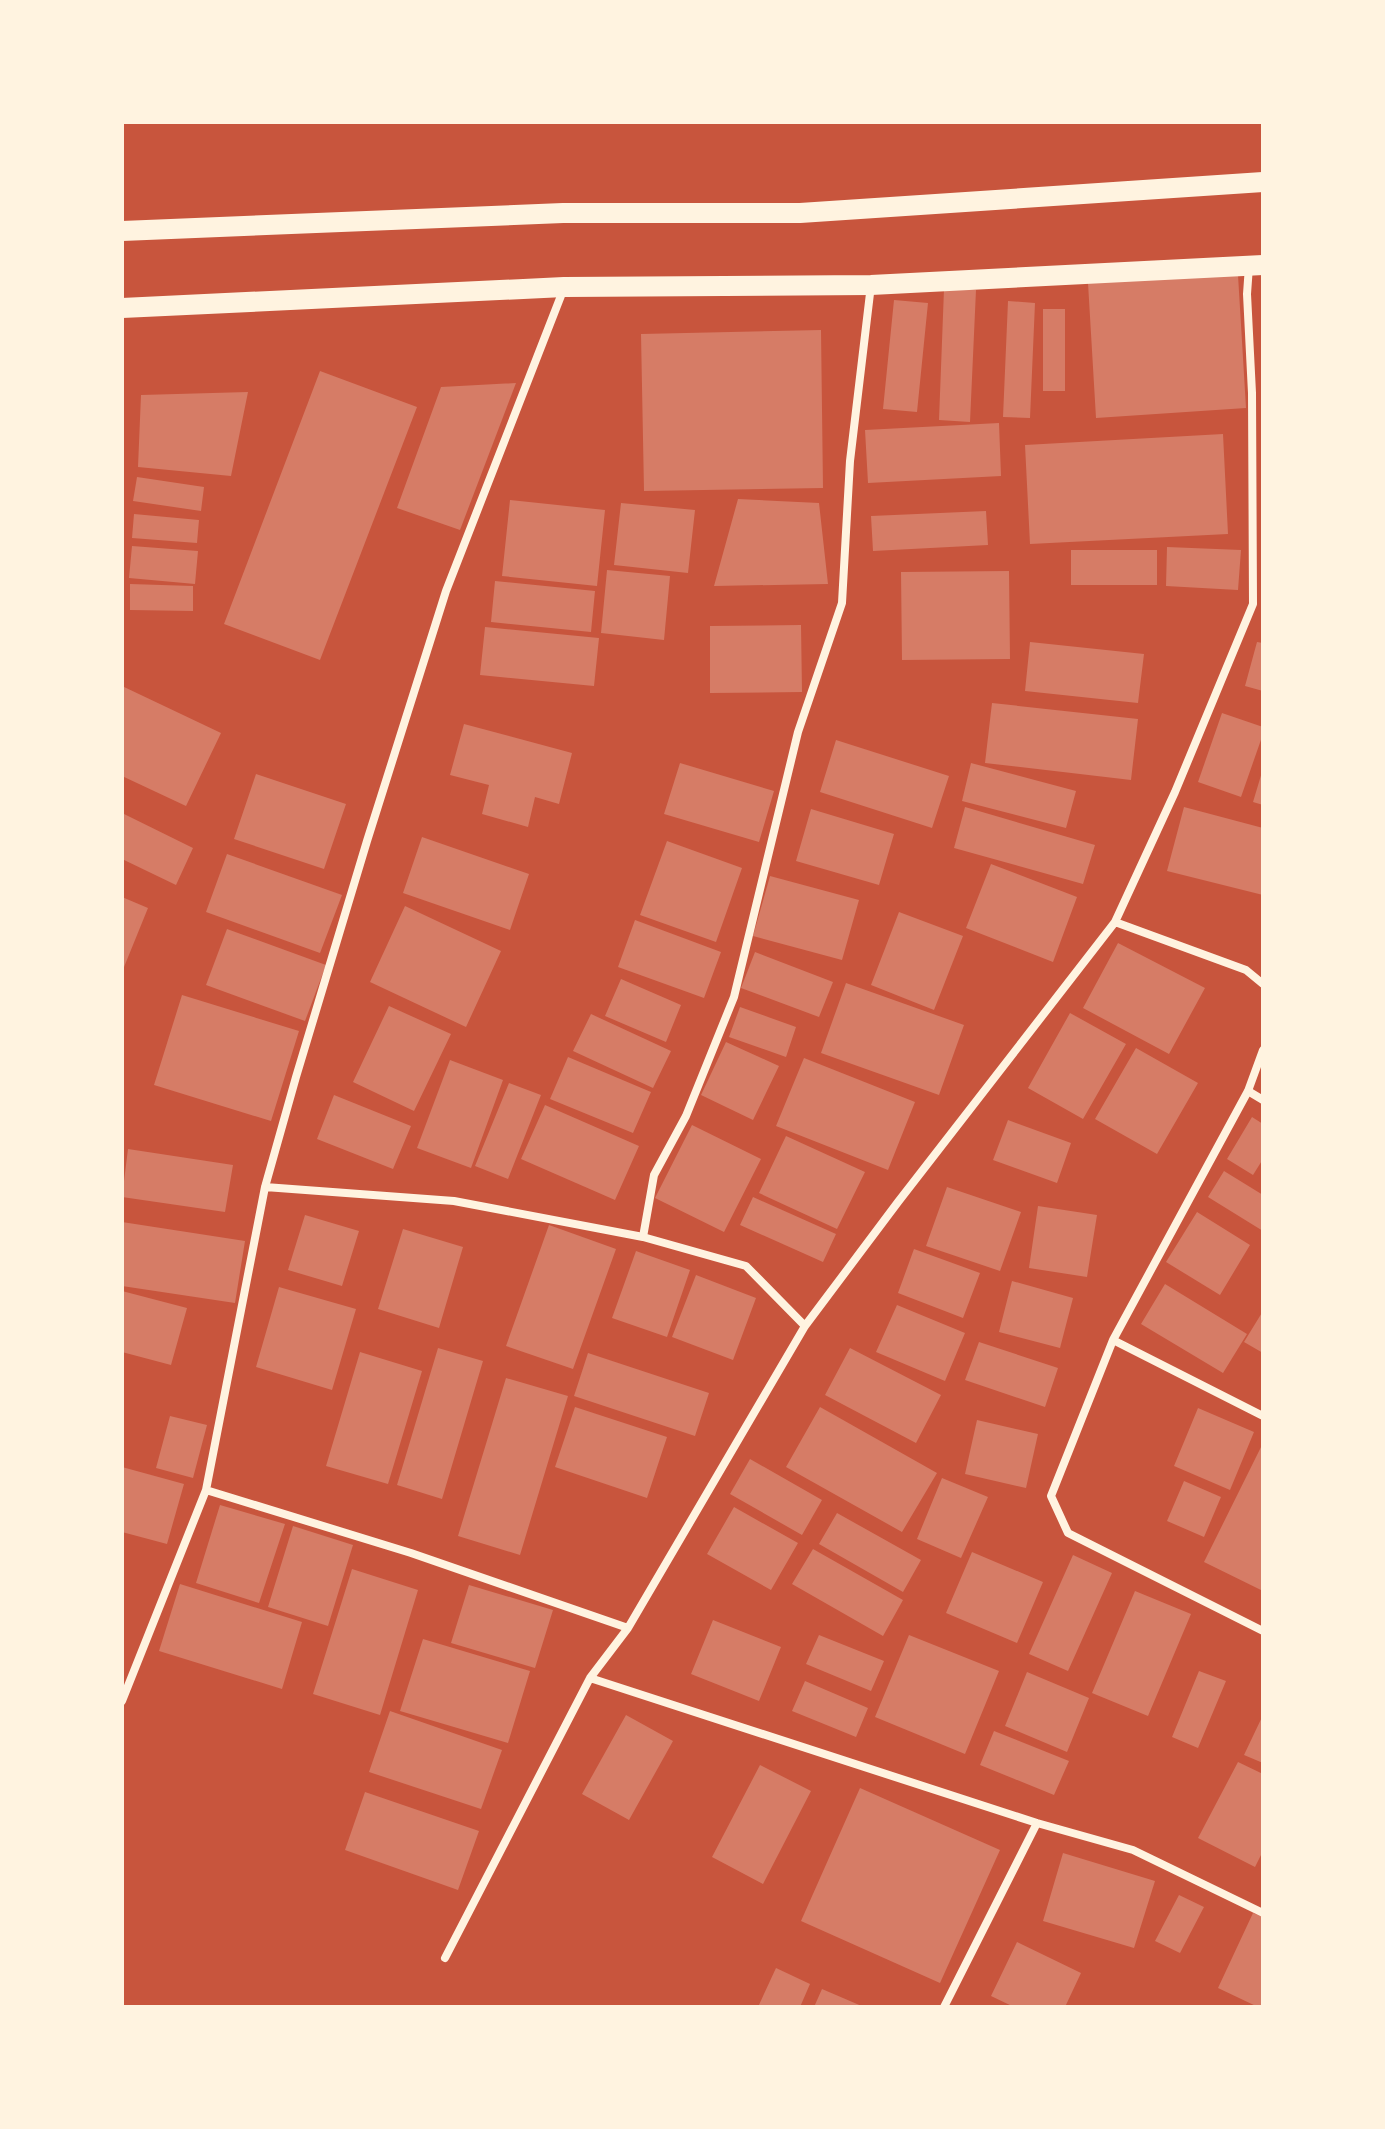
<svg xmlns="http://www.w3.org/2000/svg" width="1385" height="2129" font-family="'Golos Text',sans-serif">
	<rect width="100%" height="100%" fill="#c8553d"/>
	<path fill="#d67c66" d="M1238 275 1246 408 1096 418 1088 283Z
		M944 289 976 290 970 422 939 420Z
		M894 300 928 303 917 412 883 409Z
		M1008 301 1035 303 1030 418 1003 417Z
		M1043 309H1065V391H1043Z
		M821 330 823 488 644 491 641 334Z
		M320 371 417 407 320 660 224 624Z
		M516 383 460 530 397 508 441 387Z
		M248 392 231 476 138 467 141 395Z
		M999 423 1001 476 868 483 865 430Z
		M1223 434 1228 534 1030 544 1025 445Z
		M137 477 204 487 201 511 133 501Z
		M738 499 819 503 828 584 714 586Z
		M510 500 605 510 597 586 502 576Z
		M621 503 695 510 688 573 614 565Z
		M986 511 988 545 873 551 871 516Z
		M134 514 199 520 197 543 132 538Z
		M132 546 198 551 195 584 129 578Z
		M1167 547 1241 550 1238 590 1166 586Z
		M1071 550H1157V585H1071Z
		M607 570 670 576 664 640 601 633Z
		M1009 571 1010 659 902 660 901 572Z
		M495 581 595 591 591 632 491 622Z
		M130 584 193 586V611L130 610Z
		M801 625 802 692 710 693V626Z
		M485 627 599 638 594 686 480 675Z
		M1030 642 1144 654 1138 703 1025 691Z
		M1257 642 1263 643V691L1245 686Z
		M122 686 221 733 186 806 122 776Z
		M992 703 1138 719 1131 780 985 763Z
		M1222 713 1263 727V734L1241 797 1198 782Z
		M464 724 572 753 559 804 535 797 528 827 482 814 489 785 450 775Z
		M836 740 949 776 932 828 820 792Z
		M680 763 774 791 759 842 664 814Z
		M971 763 1076 791 1066 828 962 801Z
		M1262 772H1263V805L1253 802Z
		M256 774 346 804 324 869 234 839Z
		M965 807 1095 845 1083 884 954 848Z
		M1184 807 1263 828V895L1167 871Z
		M811 809 894 834 879 885 796 861Z
		M122 813 193 848 176 885 122 859Z
		M422 837 529 874 510 930 403 893Z
		M667 841 742 868 716 942 640 915Z
		M227 854 342 895 320 953 206 912Z
		M991 864 1077 897 1053 962 966 928Z
		M770 876 859 900 842 960 753 936Z
		M122 897 148 908 122 972Z
		M405 906 501 951 466 1027 370 982Z
		M899 912 963 936 934 1010 871 985Z
		M635 920 721 952 704 998 618 967Z
		M227 929 326 965 305 1021 206 985Z
		M1118 943 1205 988 1169 1054 1083 1008Z
		M755 952 833 982 819 1017 741 988Z
		M621 979 681 1005 666 1042 605 1016Z
		M846 983 964 1025 939 1095 821 1053Z
		M182 995 299 1031 271 1121 154 1085Z
		M389 1006 451 1034 414 1111 353 1082Z
		M740 1007 796 1027 786 1057 729 1037Z
		M1070 1013 1126 1044 1083 1119 1028 1088Z
		M591 1014 671 1051 653 1088 573 1051Z
		M726 1042 779 1066 753 1120 701 1095Z
		M1136 1048 1198 1083 1157 1154 1095 1119Z
		M568 1057 651 1092 633 1133 550 1099Z
		M804 1058 915 1102 888 1170 776 1126Z
		M450 1060 503 1080 471 1168 417 1148Z
		M509 1083 541 1095 508 1179 475 1166Z
		M334 1095 411 1126 393 1169 317 1139Z
		M545 1105 639 1146 615 1200 521 1159Z
		M1252 1117 1263 1124V1159L1253 1175 1227 1159Z
		M1008 1120 1071 1143 1057 1183 993 1160Z
		M692 1125 761 1159 724 1232 655 1198Z
		M786 1136 865 1172 837 1229 759 1193Z
		M128 1149 233 1165 225 1212 122 1197Z
		M1224 1171 1263 1195V1231L1208 1197Z
		M947 1187 1021 1212 1000 1271 926 1246Z
		M753 1197 836 1234 823 1262 740 1225Z
		M1038 1206 1097 1215 1087 1277 1029 1268Z
		M1197 1212 1250 1245 1220 1295 1166 1262Z
		M305 1215 359 1231 342 1286 288 1270Z
		M122 1222 245 1241 235 1303 122 1286Z
		M549 1225 616 1249 573 1369 506 1346Z
		M403 1229 463 1247 439 1328 378 1309Z
		M914 1249 980 1273 963 1318 898 1293Z
		M636 1251 690 1270 667 1337 612 1318Z
		M696 1275 756 1298 733 1360 672 1337Z
		M1012 1281 1073 1298 1060 1348 999 1332Z
		M1165 1284 1247 1334 1223 1373 1141 1324Z
		M279 1287 356 1309 332 1390 256 1367Z
		M122 1291 187 1308 171 1365 122 1352Z
		M897 1305 965 1333 945 1381 876 1352Z
		M1263 1311V1353L1244 1342Z
		M979 1342 1058 1368 1045 1407 965 1380Z
		M438 1348 483 1361 442 1499 397 1485Z
		M850 1348 941 1395 916 1443 825 1395Z
		M360 1352 422 1371 388 1484 326 1466Z
		M588 1353 709 1393 695 1436 574 1396Z
		M506 1378 568 1396 520 1555 458 1536Z
		M575 1407 667 1437 647 1498 555 1467Z
		M820 1407 937 1473 902 1532 786 1467Z
		M1198 1408 1254 1432 1230 1490 1174 1466Z
		M170 1416 207 1425 193 1478 156 1468Z
		M977 1420 1038 1434 1026 1488 965 1474Z
		M1263 1443V1591L1204 1562Z
		M750 1459 822 1500 802 1535 730 1494Z
		M122 1467 184 1484 167 1544 122 1532Z
		M942 1478 988 1497 961 1558 917 1539Z
		M1184 1481 1221 1497 1204 1537 1167 1521Z
		M220 1505 285 1524 259 1603 196 1583Z
		M734 1507 798 1543 771 1590 707 1554Z
		M837 1513 921 1560 903 1592 819 1544Z
		M293 1526 353 1545 328 1626 268 1607Z
		M813 1549 903 1600 883 1636 792 1584Z
		M972 1552 1043 1582 1017 1643 946 1613Z
		M1073 1555 1112 1573 1068 1671 1029 1654Z
		M352 1569 418 1590 380 1715 313 1694Z
		M180 1584 302 1622 282 1689 159 1651Z
		M469 1585 553 1610 535 1668 451 1643Z
		M1135 1591 1191 1614 1148 1716 1092 1693Z
		M713 1620 781 1647 759 1701 691 1674Z
		M819 1635 884 1661 871 1691 806 1664Z
		M909 1635 999 1671 965 1754 875 1717Z
		M423 1639 530 1671 508 1743 400 1711Z
		M1199 1671 1226 1681 1198 1748 1172 1737Z
		M1027 1672 1089 1698 1067 1752 1005 1726Z
		M805 1681 868 1708 856 1737 792 1711Z
		M390 1711 502 1750 481 1809 369 1772Z
		M626 1715 673 1741 629 1820 582 1794Z
		M1263 1715V1763L1244 1755Z
		M994 1731 1069 1761 1054 1795 980 1765Z
		M1238 1762 1263 1774V1851L1255 1867 1198 1838Z
		M760 1765 811 1791 763 1884 712 1857Z
		M860 1788 1000 1850 940 1983 801 1921Z
		M365 1792 479 1831 458 1890 345 1850Z
		M1063 1853 1155 1881 1134 1948 1043 1921Z
		M1179 1895 1204 1907 1180 1953 1155 1941Z
		M1253 1913 1263 1917V2007H1258L1218 1988Z
		M1017 1942 1081 1973 1065 2007H1014L991 1996Z
		M776 1968 810 1984 800 2007H758Z
		M822 1989 864 2007H814Z"/>
	<g fill="none" stroke-linecap="round" stroke-linejoin="round">
		<path stroke="#fff3e0" stroke-width="8" d="M1115 922 1246 970 1263 984
			M1263 1050 1248 1091 1113 1340 1051 1496 1068 1533 1263 1631
			M1248 1091 1263 1100
			M265 1187 454 1201 643 1237 746 1266 805 1326
			M643 1237 654 1175 686 1116 734 997 798 732 842 603 850 461 871 285
			M1113 1340 1263 1416
			M206 1490 411 1553 628 1628
			M590 1678 1037 1823 1133 1850 1263 1913
			M122 1701 206 1490 265 1187 296 1077 367 841 446 591 564 288
			M445 1958 590 1678 628 1628 805 1326 898 1202 1115 922 1175 792 1253 604 1252 393 1247 294 1249 266
			M944 2007 1037 1823"/>
		<path stroke="#fff3e0" stroke-width="20" d="M122 231 563 213H800L1263 182
			M122 308 564 287 871 285 1263 265"/>
	</g>
	<rect width="1385" height="2129" fill="none" stroke="#fff3e0" stroke-width="248"/>
</svg>
